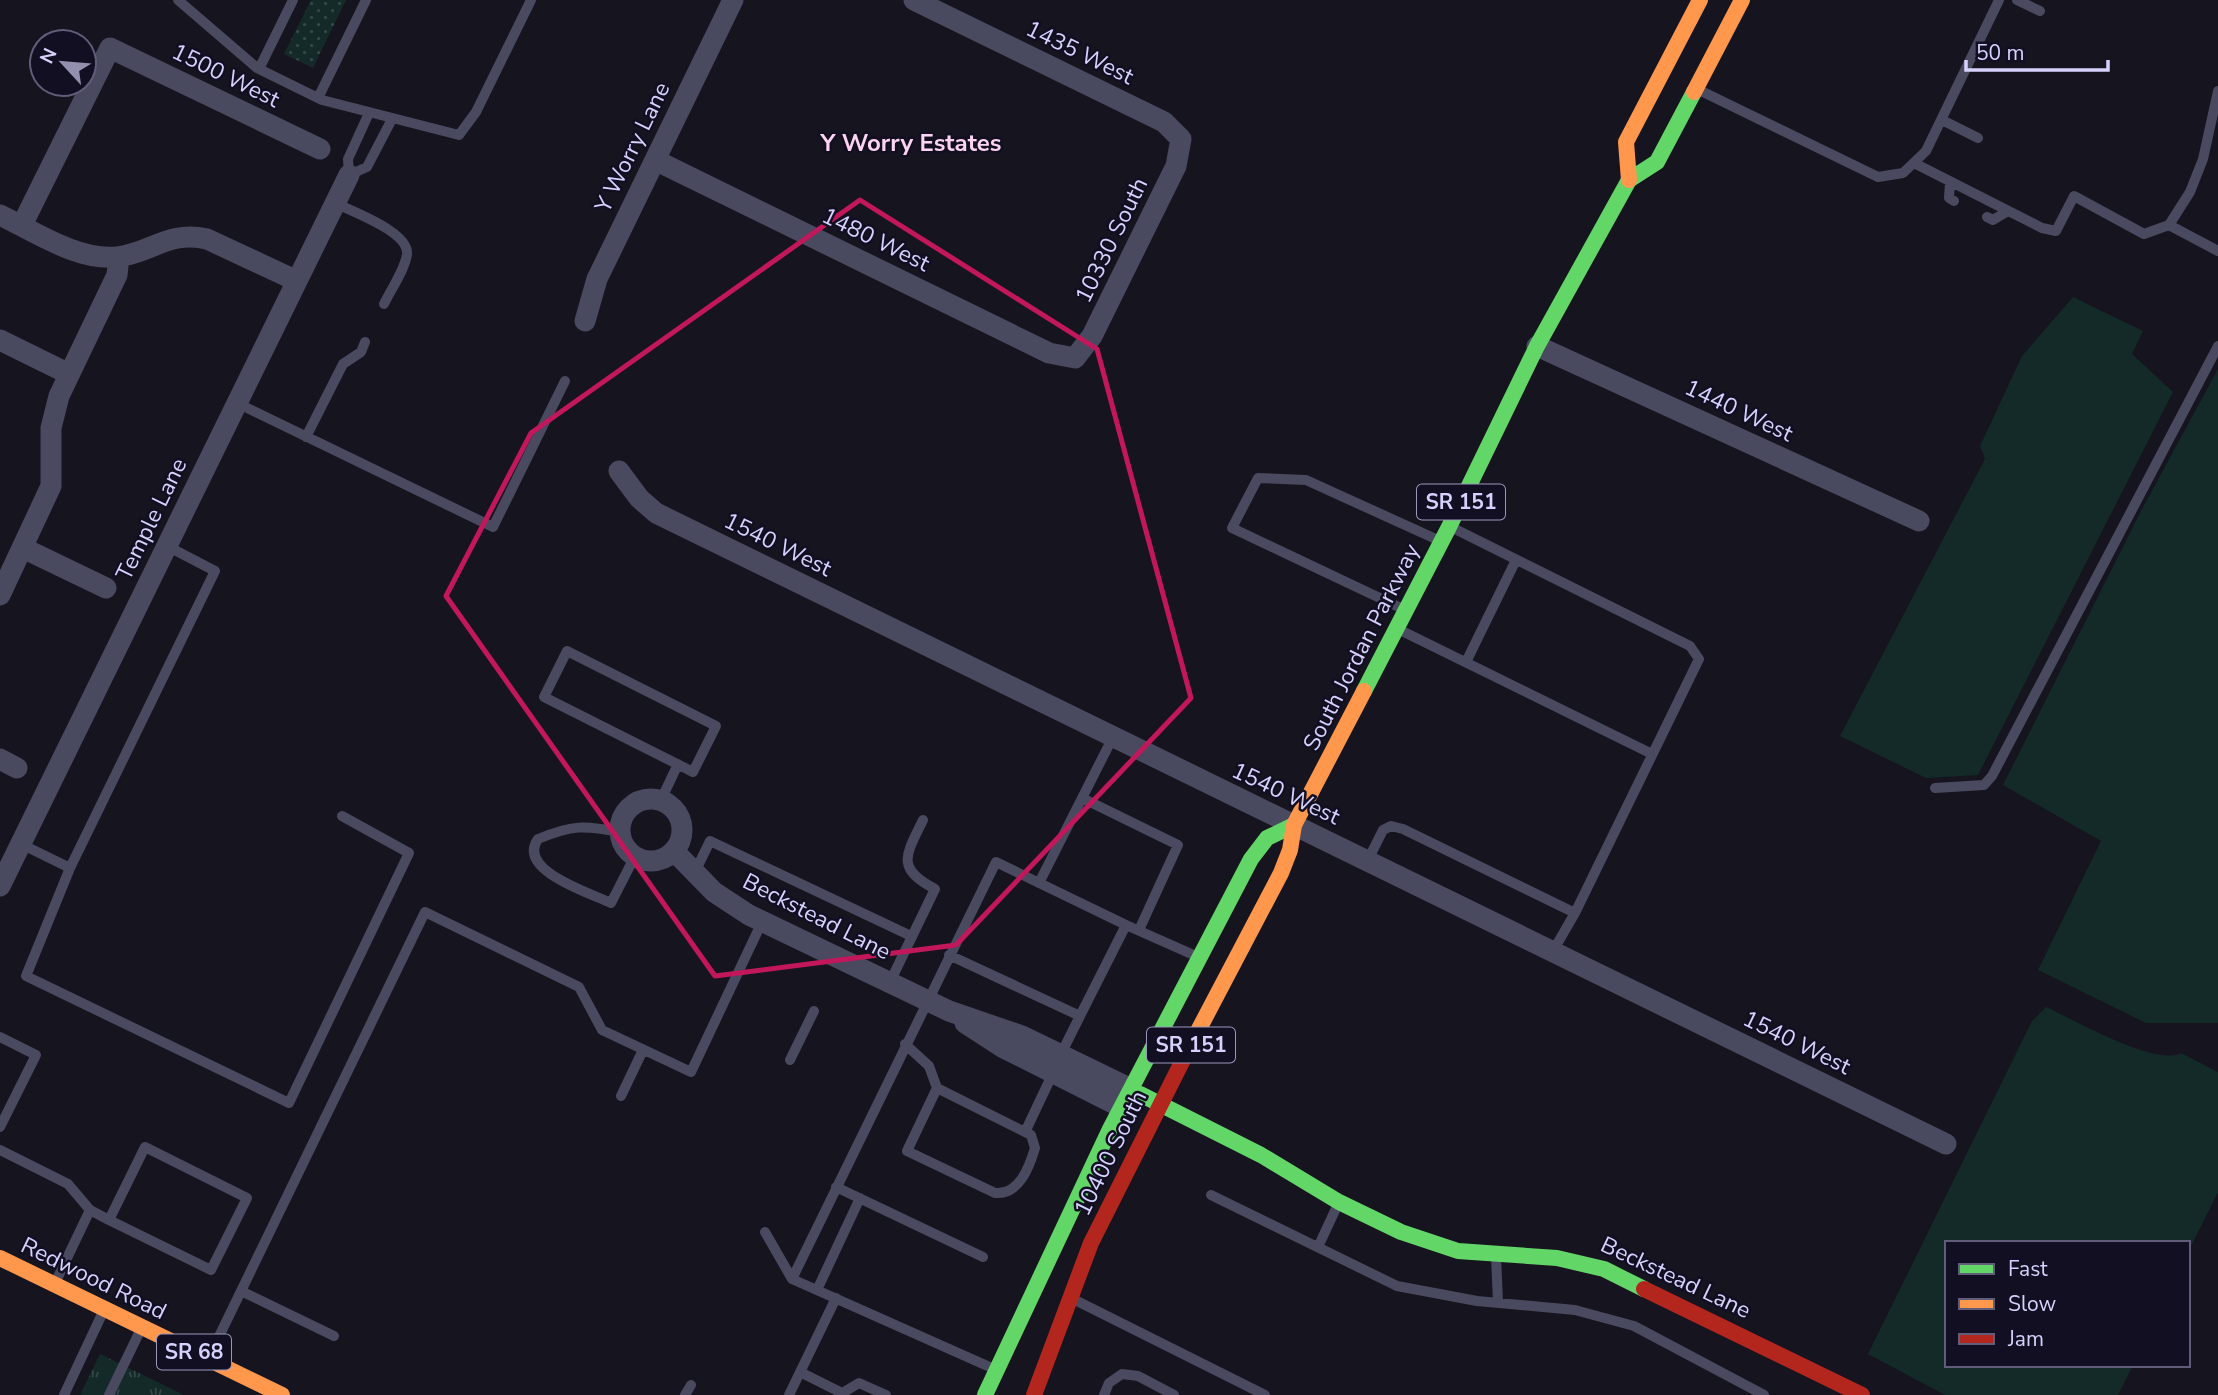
<svg xmlns="http://www.w3.org/2000/svg" width="2218" height="1395" font-family="'Nunito Sans',sans-serif">
	<defs>
		<pattern id="park-tufts" width="24" height="20" patternUnits="userSpaceOnUse" patternTransform="scale(1.75)"><rect width="24" height="20" fill="#132a29"/><path d="M3 7l-1-3M5 7V3M7 7l1-3M15 17l-1-3M17 17v-4M19 17l1-3" fill="none" stroke="#354849"/></pattern>
		<pattern id="garden-dots" width="8" height="8" patternUnits="userSpaceOnUse" patternTransform="scale(1.75)"><rect width="8" height="8" fill="#132a29"/><path d="M2 2h.1M6 6h.1" fill="none" stroke="#354849" stroke-width="1.8" stroke-linecap="round"/></pattern>
	</defs>
	<rect width="100%" height="100%" fill="#16141e"/>
	<path fill="#132a29" d="M2073 297 2143 331 2132 354 2173 392 1978 775 1926 778 1840 736 1985 459 1980 446 2022 356Z
		M2218 369V1023H2146L2038 970 2101 841 2003 785 2141 511Z
		M2046 1007C2073 1019 2155 1067 2181 1053L2218 1072V1192L2188 1252V1243H1947V1365H2133L2118 1395H1945L1868 1354 2032 1021Z"/>
	<path fill="url(#park-tufts)" d="M100 1354 184 1395H80Z"/>
	<path fill="url(#garden-dots)" d="M311 0H346L313 68 284 54Z"/>
	<g fill="none" stroke-linecap="round" stroke-linejoin="round">
		<path stroke="#49495f" stroke-width="10" d="M178 0 257 68 322 100 459 135 476 112 531 0
			M2017 0 2040 11
			M259 69 293 0
			M1699 90 1878 177 1903 173 1926 151 1999 0
			M318 98 366 0
			M369 113 348 159 349 175 367 167 392 119
			M1942 120 1978 138
			M1914 163 2042 228 2056 231 2074 196 2144 234 2169 225 2190 192 2203 159 2218 91
			M1950 182 1949 198 1954 201
			M335 203C353 212 409 232 407 254 405 270 391 289 384 304
			M1987 217 1993 220 2008 211
			M2169 225 2218 251
			M237 403 493 527 565 381
			M306 437 343 364 361 352 365 342
			M1455 529 1690 646 1699 659 1575 913 1553 951
			M167 546 215 571 70 868 26 976 289 1103 409 853 342 816
			M1403 609 1232 528 1258 478 1306 480 1438 540
			M1402 631 1652 754
			M567 651 716 726 693 772 544 697Z
			M1466 662 1516 560
			M1935 788 1984 785 1992 776 2218 346
			M1082 798 1178 845 1139 930
			M661 800 678 764
			M619 832C584 825 572 825 538 839 516 870 590 893 611 903L635 856
			M21 844 70 868
			M1368 860 1383 830 1391 826 1403 829 1575 913
			M694 874 710 841 911 936
			M1039 883 1112 739
			M949 955 1080 1016 1126 925 1196 956
			M890 982 935 889C895 868 906 855 923 820
			M0 1037 36 1055 0 1127
			M905 1044 929 1066 937 1088 1031 1135 1035 1148C1029 1168 1019 1195 995 1193L907 1151 937 1088
			M1061 1054 1080 1016
			M790 1060 814 1011
			M621 1096 643 1050
			M1026 1130 1053 1073
			M0 1150 68 1184 90 1210 57 1279
			M836 1187 983 1257
			M1211 1195 1397 1286 1477 1301 1575 1310 1634 1326 1764 1395
			M90 1210 109 1220 145 1147 247 1198 211 1270 109 1220
			M765 1232 792 1279 992 1368
			M1318 1247 1339 1202
			M1496 1256 1498 1302
			M792 1279 996 862 1126 925
			M817 1290 860 1198
			M241 1291 334 1336
			M1073 1299 1265 1395
			M210 1355 425 912 579 987 602 1030 691 1072 762 922
			M800 1372 840 1392
			M64 1395 103 1312
			M109 1395 140 1331
			M685 1395 691 1385
			M789 1395 836 1298
			M839 1395 859 1383 886 1395
			M1104 1395 1109 1383 1122 1374 1138 1376 1174 1395"/>
		<path stroke="#49495f" stroke-width="21" d="M655 160 1049 353 1075 358 1092 336 1176 166 1181 139 1164 122 914 0
			M0 215C35 232 78 261 117 257 151 253 169 230 207 239L297 281
			M22 225 110 48 320 149
			M585 321 597 279 733 0
			M0 340 69 374
			M1537 346 1919 521
			M619 471 639 498 656 513 1946 1144
			M23 548 106 588
			M0 595 51 486V428L59 396 117 275 119 257
			M0 759 17 768
			M620 830a31 31 0 1 1 62 0a31 31 0 1 1-62 0Z
			M674 851 714 892 749 915 949 1011 1022 1036 1131 1089
			M0 886 349 175
			M965 1023 1002 1047 1121 1107"/>
		<path stroke="#63d668" stroke-width="16" d="M1364 691 1449 527 1537 346 1629 180 1657 162 1694 92
			M1140 1094 1261 1155 1339 1202 1401 1232 1458 1251 1557 1258 1604 1269 1644 1289
			M985 1395 1110 1129 1251 859 1267 838 1294 825"/>
		<path stroke="#ff974d" stroke-width="16" d="M1694 92 1742 0
			M1629 180 1626 142 1700 0
			M1188 1050 1281 873 1290 850 1294 825 1364 691
			M0 1258 282 1395"/>
		<path stroke="#b3261e" stroke-width="16" d="M1644 1289 1862 1395
			M1034 1395 1091 1243 1188 1050"/>
	</g>
	<path fill="none" stroke="#c2185b" stroke-width="5" stroke-linejoin="round" d="M860 200 1097 349 1191 698 956 945 715 976 446 596 531 433Z"/>
	<g text-anchor="middle" stroke-width="5" stroke-linejoin="round" paint-order="stroke">
		<g fill="#120f23" stroke="#9b98bc" stroke-width="2">
			<rect x="1417" y="484.5" width="88" height="35" rx="5"/>
			<rect x="1147" y="1027.5" width="88" height="35" rx="5"/>
			<rect x="157" y="1334.5" width="74" height="35" rx="5"/>
		</g>
		<g font-size="21" font-weight="bold" fill="#d6d2fd">
			<text x="1461" y="509">SR 151</text>
			<text x="1191" y="1052">SR 151</text>
			<text x="194" y="1359">SR 68</text>
		</g>
		<g font-size="23" fill="#d6d2fd" stroke="#120f23">
			<text transform="translate(1080 52) rotate(26)" y="8">1435 West</text>
			<text transform="translate(226 75) rotate(26)" y="8">1500 West</text>
			<text transform="translate(632 147) rotate(-64)" y="8">Y Worry Lane</text>
			<text transform="translate(876 239) rotate(26)" y="8">1480 West</text>
			<text transform="translate(1111 240) rotate(-64)" y="8">10330 South</text>
			<text transform="translate(1739 410) rotate(25)" y="8">1440 West</text>
			<text transform="translate(151 519) rotate(-64)" y="8">Temple Lane</text>
			<text transform="translate(778 544) rotate(26)" y="8">1540 West</text>
			<text transform="translate(1361 647) rotate(-63)" y="8">South Jordan Parkway</text>
			<text transform="translate(1286 793) rotate(25)" y="8">1540 West</text>
			<text transform="translate(817 916) rotate(27)" y="8">Beckstead Lane</text>
			<text transform="translate(1797 1042) rotate(26)" y="8">1540 West</text>
			<text transform="translate(1110 1153) rotate(-64)" y="8">10400 South</text>
			<text transform="translate(1676 1277) rotate(25)" y="8">Beckstead Lane</text>
			<text transform="translate(94 1278) rotate(26)" y="8">Redwood Road</text>
		</g>
		<g font-size="24" font-weight="bold" fill="#fdd4f0" stroke="#120f23">
			<text x="911" y="151">Y Worry Estates</text>
		</g>
	</g>
	<rect x="1945" y="1241" width="245" height="126" fill="#120f23" stroke="#605d7a" stroke-width="2"/>
	<rect x="1959" y="1264" width="35" height="10" fill="#63d668" stroke="#605d7a" stroke-width="2"/>
	<text x="2008" y="1276" font-size="21" fill="#d6d2fd">Fast</text>
	<rect x="1959" y="1299" width="35" height="10" fill="#ff974d" stroke="#605d7a" stroke-width="2"/>
	<text x="2008" y="1311" font-size="21" fill="#d6d2fd">Slow</text>
	<rect x="1959" y="1334" width="35" height="10" fill="#b3261e" stroke="#605d7a" stroke-width="2"/>
	<text x="2008" y="1346" font-size="21" fill="#d6d2fd">Jam</text>
	<g transform="translate(63 63) rotate(296)"><circle r="33" fill="#120f23" stroke="#605d7a" stroke-width="2"/>
	<path d="M0-5L12 26L0 18L-12 26Z" fill="#9390af"/>
	<text y="-10" font-size="19" font-weight="bold" text-anchor="middle" fill="#d6d2fd">N</text>
	</g>
	<path d="M1966 60v10h142v-10" fill="none" stroke="#d6d2fd" stroke-width="3.5"/>
	<text x="1976" y="60" font-size="21" fill="#d6d2fd" stroke="#120f23" stroke-width="5" paint-order="stroke">50 m</text>
</svg>
